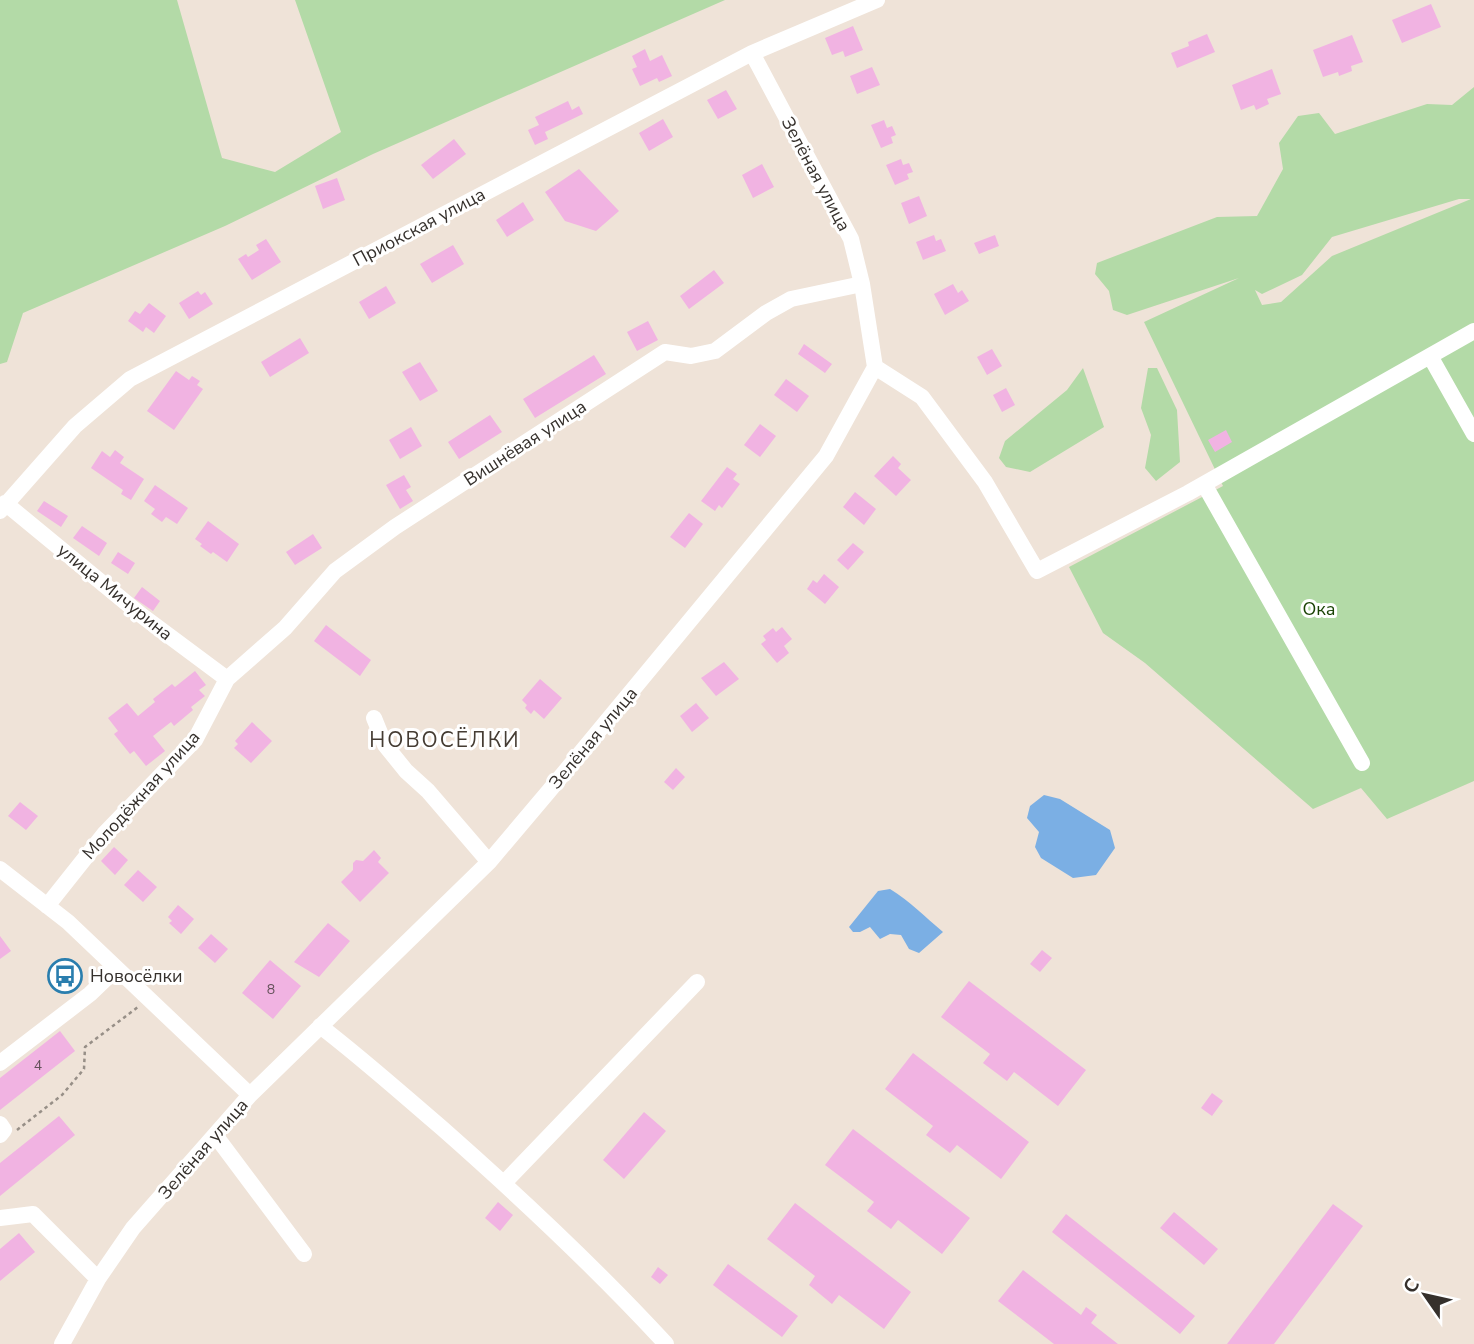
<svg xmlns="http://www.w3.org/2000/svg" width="1474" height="1344" font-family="'Nunito Sans',sans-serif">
	<rect width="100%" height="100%" fill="#efe3d8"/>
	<path fill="#b3daa7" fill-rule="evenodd" d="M0 0H177L222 158 275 172 341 132 295 0H725L373 154 225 226 23 313 7 362 0 364Z
		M1474 87V781L1387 819 1361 788 1313 809 1145 663 1103 633 1069 567 1223 486 1144 322 1239 278 1127 315 1113 310 1109 291 1095 274 1097 263 1217 217 1257 216 1283 169 1279 143 1298 116 1319 113 1335 134 1427 104 1452 105ZM1459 199H1471L1332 256 1281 302 1262 305 1255 290 1262 294 1302 275 1332 237Z
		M1083 368 1104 427 1030 472 1006 467 999 458 1005 441 1067 390Z
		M1148 368H1157L1177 410 1180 462 1156 481 1145 468 1151 435 1141 408Z"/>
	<path fill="#7bafe4" d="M1044 795 1060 799 1110 830 1115 848 1096 875 1073 878 1041 858 1035 847 1039 832 1027 818 1030 806Z
		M890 889C910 901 925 917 943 932L919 953 909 949 901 935 890 934 880 939 870 927 860 932H853L849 927 878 891Z"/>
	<path fill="#f1b3e2" d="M1431 4 1441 27 1402 43 1392 20Z
		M853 26 863 50 845 57 843 51 832 55 825 38Z
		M1207 34 1215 52 1177 68 1171 53 1189 46 1188 42Z
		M1352 35 1363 62 1351 66 1352 71 1339 76 1338 72 1323 77 1313 50Z
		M645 49 650 61 662 55 672 76 659 82 657 78 640 86 632 69 637 67 632 56Z
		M872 67 880 85 857 94 850 76Z
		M1272 69 1281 94 1267 99 1269 104 1256 110 1254 105 1241 110 1232 85Z
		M726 90 737 109 718 119 707 100Z
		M568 101 572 110 579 106 583 114 545 132 548 139 535 145 528 130 539 125 535 117Z
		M663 119 673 137 649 151 639 133Z
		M884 120 887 128 892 126 896 135 891 137 893 143 881 148 871 125Z
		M454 139 466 154 433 179 421 165Z
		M901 159 903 165 909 163 913 172 907 174 909 179 895 185 886 165Z
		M762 164 774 187 753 198 742 175Z
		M579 169 619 211 596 231 565 221 545 192Z
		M337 178 345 200 323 209 315 186Z
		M919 196 927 216 909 224 901 203Z
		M523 202 534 220 507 237 496 220Z
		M934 235 936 241 941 239 946 251 923 260 916 242Z
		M995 235 999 246 979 254 974 243Z
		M266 239 281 262 252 280 238 259 246 254 248 257 259 250 256 245Z
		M453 245 464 264 432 283 420 264Z
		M714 270 724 283 689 309 680 296Z
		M953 284 958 293 962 290 969 301 945 315 934 294Z
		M386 286 396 303 369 319 359 302Z
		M198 291 201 295 205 292 213 304 189 319 179 303Z
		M149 303 166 316 154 333 146 327 143 332 128 321 135 311 140 314Z
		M648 321 658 340 637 351 627 332Z
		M300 338 309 353 270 377 261 362Z
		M804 344 832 364 825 373 798 354Z
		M992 349 1002 366 987 375 977 357Z
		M594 355 606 374 535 418 523 399Z
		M420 362 438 391 420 401 402 372Z
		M176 371 189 380 192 376 200 381 197 385 203 389 174 430 147 411Z
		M786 379 809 396 797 412 774 395Z
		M1006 388 1015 405 1002 412 993 395Z
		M490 415 502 432 459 459 448 442Z
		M760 424 776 436 760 457 744 445Z
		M411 427 422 446 400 459 389 440Z
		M1226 430 1232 442 1215 452 1208 440Z
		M115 450 124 457 120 463 144 479 131 500 121 494 123 490 91 468 102 451 110 457Z
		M893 456 901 464 898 468 911 480 896 496 874 476Z
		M727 467 737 474 733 479 740 484 722 508 719 505 715 511 701 501Z
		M404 475 411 487 406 490 413 501 400 509 386 485Z
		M155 485 188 508 177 524 166 517 162 522 151 514 155 509 144 501Z
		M855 492 876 509 864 525 843 507Z
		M44 501 68 516 61 527 37 511Z
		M689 513 703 524 685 548 670 537Z
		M208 521 239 544 227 562 213 552 211 554 200 546 202 544 195 539Z
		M82 526 107 543 99 556 73 538Z
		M313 534 322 548 295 565 286 552Z
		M853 543 864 552 848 570 837 560Z
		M118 552 135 563 128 574 111 563Z
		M824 574 839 587 825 604 807 589 813 580 817 583Z
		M142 587 160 601 153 611 134 598Z
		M326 625 371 660 360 676 314 641Z
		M782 627 792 639 784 646 789 653 777 663 761 644 766 640 763 636 773 628 776 632Z
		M724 662 739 679 716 696 701 678Z
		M195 671 206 685 199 690 205 696 191 707 193 710 174 726 171 722 153 736 165 751 146 766 134 751 130 754 114 734 118 731 108 718 127 703 138 716 155 702 153 699 172 684 175 687Z
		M540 679 562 698 544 719 534 710 531 714 525 708 527 705 522 700Z
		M696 703 709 718 692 732 680 716Z
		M252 722 272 741 251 763 234 748 238 744 235 741Z
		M676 768 685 777 673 790 664 782Z
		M20 802 38 816 26 830 8 816Z
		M114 847 128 860 115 875 101 861Z
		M374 850 381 858 378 862 389 873 360 902 341 882 353 870V863L356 860 363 861Z
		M138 870 157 887 143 902 124 885Z
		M178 905 194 919 181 934 169 923 172 921 168 917Z
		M328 923 350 941 319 977 294 962Z
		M211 934 228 949 215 963 198 948Z
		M0 936 11 951 0 959Z
		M1042 950 1052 958 1040 972 1030 964Z
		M270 960 301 986 273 1019 242 993Z
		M969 981 1086 1070 1058 1106 1014 1072 1007 1081 983 1063 990 1054 941 1017Z
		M60 1031 75 1051 0 1110V1078Z
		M913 1053 1029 1142 1001 1179 957 1145 950 1153 926 1135 933 1126 885 1089Z
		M1212 1093 1223 1101 1212 1116 1201 1108Z
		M644 1112 666 1131 624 1179 603 1160Z
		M59 1116 75 1135 0 1196V1163Z
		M853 1129 970 1218 942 1254 898 1220 891 1229 867 1211 874 1202 825 1165Z
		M498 1202 513 1215 500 1231 485 1218Z
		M795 1203 911 1292 884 1329 839 1295 832 1304 809 1285 815 1276 767 1239Z
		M1333 1204 1363 1226 1274 1344H1227Z
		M1174 1212 1218 1249 1204 1265 1160 1228Z
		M1066 1214 1195 1316 1180 1334 1052 1232Z
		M19 1233 35 1252 0 1281V1249Z
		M728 1264 798 1316 782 1337 713 1285Z
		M658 1267 668 1275 660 1284 651 1277Z
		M1023 1270 1081 1315 1086 1307 1097 1315 1091 1323 1118 1344H1054L998 1301Z"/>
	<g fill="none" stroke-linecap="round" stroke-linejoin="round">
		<path stroke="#978f87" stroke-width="2.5" stroke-dasharray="3.5 3.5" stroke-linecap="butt" d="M17 1130 62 1095 84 1069 85 1047 138 1007"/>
		<path stroke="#fff" stroke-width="16" d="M1430 356 1474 434
			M875 367 922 397 985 482 1037 571 1188 493 1474 331
			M1204 484 1362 763
			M5 503 141 615 227 679
			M0 511 75 426 130 379 752 53 877 0
			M374 718 385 745 406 771 428 791 489 862
			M0 869 68 922 250 1095
			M47 906 105 833 195 740 227 679 285 628 335 571 395 527 665 352 691 356 715 351 766 313 791 299 862 284
			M320 1026C363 1059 402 1094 443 1129 520 1197 596 1268 666 1344
			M0 1063 90 994 116 969
			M0 1124 4 1130 0 1135
			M215 1135 304 1254
			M504 1183 697 982
			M0 1218 33 1214 98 1279
			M62 1344 98 1279 133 1228 250 1095 489 862 549 791 826 456 875 367 862 284 851 239 752 53"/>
	</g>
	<defs>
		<g id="bus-ring" transform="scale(1.75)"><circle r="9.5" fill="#fff" stroke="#2a7eae" stroke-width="1.5"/><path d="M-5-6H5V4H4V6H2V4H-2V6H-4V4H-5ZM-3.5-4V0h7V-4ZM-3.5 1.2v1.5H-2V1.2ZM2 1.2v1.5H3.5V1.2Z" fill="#2a7eae"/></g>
	</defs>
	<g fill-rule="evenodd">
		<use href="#bus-ring" x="65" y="976"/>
	</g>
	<g text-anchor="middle" stroke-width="6" stroke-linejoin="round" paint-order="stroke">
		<g font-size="14" fill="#64515a">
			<text x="271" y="994">8</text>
			<text x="38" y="1070">4</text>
		</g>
		<g font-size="18" fill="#35302c" stroke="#fff">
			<text transform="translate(816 174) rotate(62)" y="6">Зелёная улица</text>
			<text transform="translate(419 227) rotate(-28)" y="6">Приокская улица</text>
			<text transform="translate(525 443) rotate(-33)" y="6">Вишнёвая улица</text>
			<text transform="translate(115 592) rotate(39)" y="6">улица Мичурина</text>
			<text transform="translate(593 738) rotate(-50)" y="6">Зелёная улица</text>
			<text transform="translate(141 795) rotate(-48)" y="6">Молодёжная улица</text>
			<text transform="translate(203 1149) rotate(-49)" y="6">Зелёная улица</text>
		</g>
		<g font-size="18" fill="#1a4305" stroke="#fff">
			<text x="1319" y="615">Ока</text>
		</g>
		<g font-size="18" fill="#35302c" stroke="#fff" text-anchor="start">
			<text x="90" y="982">Новосёлки</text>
		</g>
		<g font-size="21" letter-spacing="2" fill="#453c33" stroke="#fff">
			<text x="445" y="747">НОВОСЁЛКИ</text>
		</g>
	</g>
	<g transform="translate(1425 1295) rotate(304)" stroke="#ffffff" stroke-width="5" paint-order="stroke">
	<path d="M0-5L12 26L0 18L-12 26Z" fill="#35302c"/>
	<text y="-10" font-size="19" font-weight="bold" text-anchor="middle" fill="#35302c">С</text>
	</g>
</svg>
